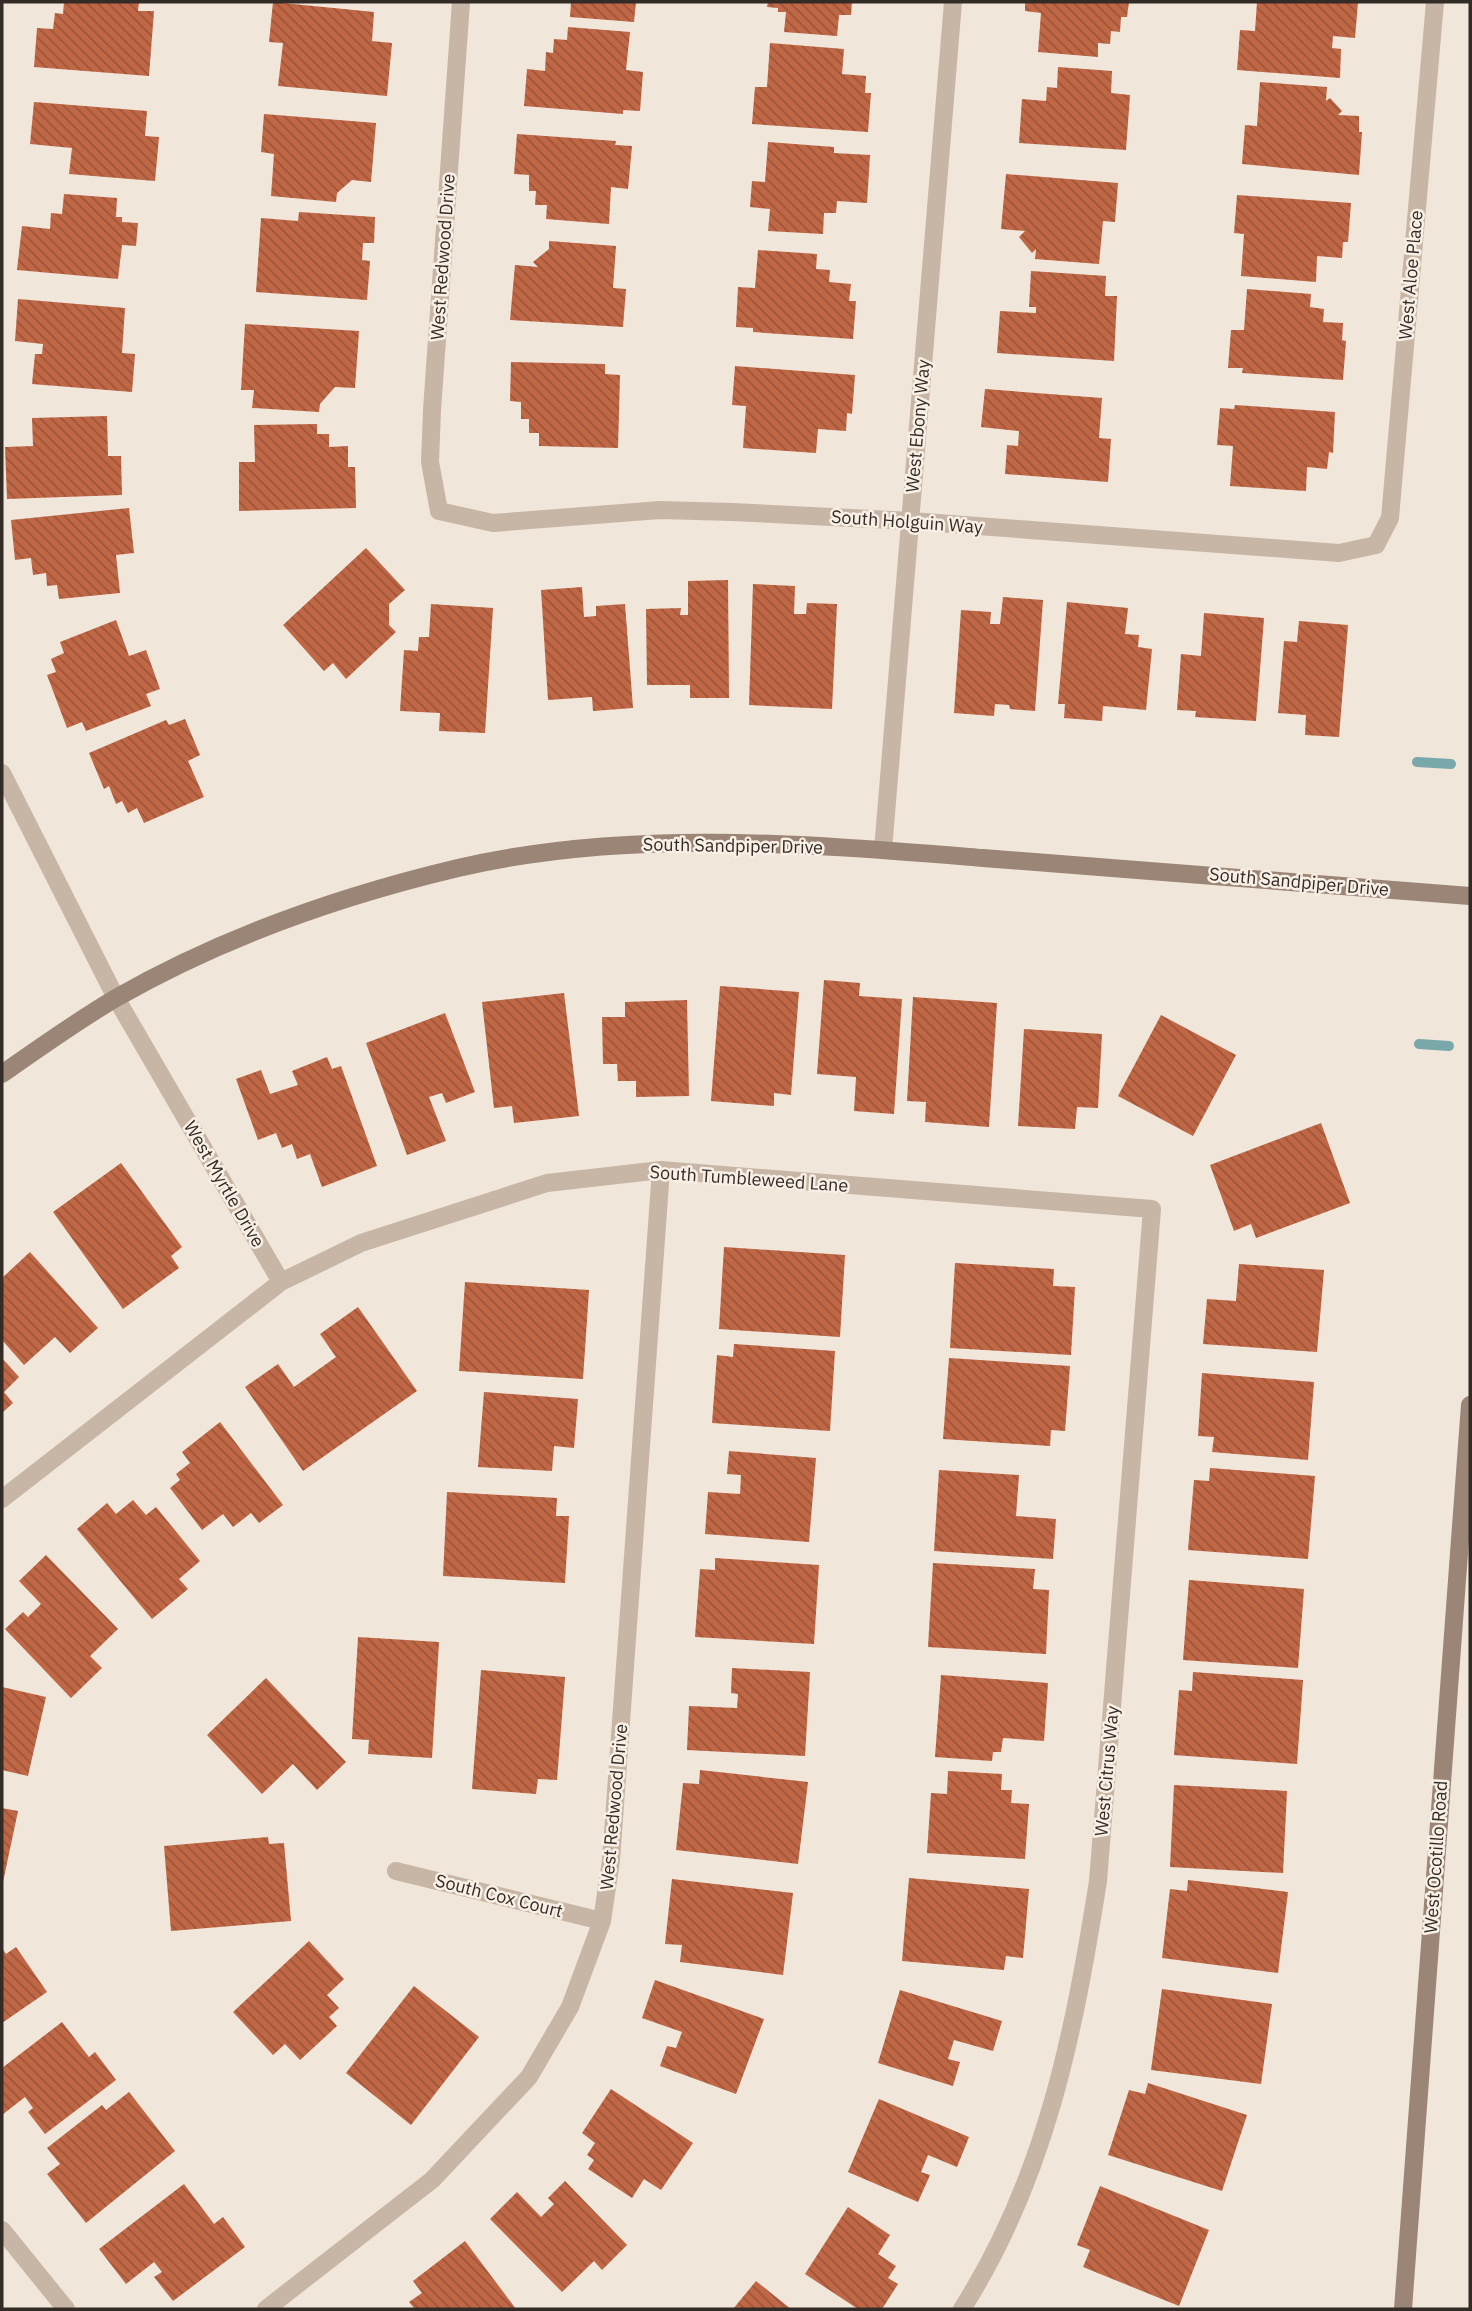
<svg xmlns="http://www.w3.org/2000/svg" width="1472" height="2311" font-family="'IBM Plex Sans',sans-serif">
	<defs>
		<pattern id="building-back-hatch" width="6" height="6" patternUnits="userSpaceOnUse" patternTransform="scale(1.75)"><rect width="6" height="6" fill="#c06746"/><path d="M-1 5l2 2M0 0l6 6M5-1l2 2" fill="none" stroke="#9d553a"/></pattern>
	</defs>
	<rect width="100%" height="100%" fill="#f0e6d9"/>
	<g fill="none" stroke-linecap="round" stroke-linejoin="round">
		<path stroke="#79a8ab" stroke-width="10" d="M1417 762 1451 764
			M1419 1044 1449 1046"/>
	</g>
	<path fill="url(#building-back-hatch)" d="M64 2H139L138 11H154L149 76 34 67 37 28 53 29 55 13 63 14Z
		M273 2 374 12 372 41 392 43 387 96 278 86 283 43 269 42Z
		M571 2H636L634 22 570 17Z
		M768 2H852L851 15H839L837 36 784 32 786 12H778V8L767 7Z
		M1025 2H1129L1127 17H1121L1120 32 1111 31 1110 44 1098 43V57L1038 52 1041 13 1025 11Z
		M1257 2H1358L1355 38 1333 36 1332 48 1341 49 1340 78 1237 70 1240 30 1255 31Z
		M568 27 630 32 626 70 643 72 640 111 623 110V114L524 106 527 69 545 71 546 52 553 53 554 39 567 40Z
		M770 43 844 49 842 74 866 76 865 93H871L868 132 752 124 755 87H767Z
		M1058 67 1112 71 1111 93 1130 95 1126 150 1019 143 1022 99 1046 101 1047 87 1057 88Z
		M1260 82 1327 87 1326 101 1330 98 1342 111 1338 115 1359 116V132H1362L1359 175 1242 164 1245 125 1257 126Z
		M34 102 147 111 145 136 159 137 155 181 69 174 72 148 30 144Z
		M264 114 376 123 371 182 352 180 337 193 336 202 271 196 274 154 261 152Z
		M517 134 616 141 615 145 632 146 628 189 611 187 609 224 546 219 547 205H535L536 191H529V175L514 174Z
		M768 142 834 147V153L870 155 867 203 837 201 836 213H824L823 234 768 231 770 209 750 207 752 181 765 182Z
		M1006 174 1118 183 1115 222 1103 221 1099 264 1035 259 1036 249 1032 253 1019 237 1025 231 1001 229Z
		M64 194 117 198 116 217H122V222L138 223 136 246 122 245 118 279 17 270 22 226 50 229 51 213 62 214Z
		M1237 195 1351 203 1348 242H1343L1342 258 1317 256 1316 282 1241 276 1244 234 1234 233Z
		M299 212 375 217 374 243H363L362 260 370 261 367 300 256 292 261 218 298 221Z
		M549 241 616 246 613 288 626 289 623 327 510 320 515 265 538 267 533 262 549 249Z
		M758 250 817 254 816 269 830 270 829 282 851 284 849 301H856L853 339 753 332V328L736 327 738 287 755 288Z
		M1031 271 1106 276 1105 296H1117L1114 361 997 353 1000 311 1036 313V307H1029Z
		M1247 289 1311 294 1310 307 1324 309 1323 322 1343 323 1342 340 1346 341 1343 380 1242 373 1243 368H1228L1231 330H1244Z
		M18 299 125 308 122 353 135 354 132 392 32 384 35 354H42L43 344 15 341Z
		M245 324 359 331 355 388 335 387 320 404 319 412 252 408 254 390H241Z
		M511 362 605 364V374L620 375 618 448 539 446V433H529V419H521V402L510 401Z
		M735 366 855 375 852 414 847 413 846 431 818 429 816 453 743 448 746 406 732 405Z
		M985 389 1102 398 1099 438 1111 439 1108 482 1005 474 1007 445 1018 446 1019 431 981 427Z
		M1235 405 1335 412 1333 453 1329 452 1327 469 1307 467 1306 491 1230 486 1233 446 1217 445 1220 408 1234 409Z
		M107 416 108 456H121L122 495 7 499 5 447 33 446 32 418Z
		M317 424V434H329V447L348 446V467H355L356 508 239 511V462H255L254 425Z
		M129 508 134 553 116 555 120 593 59 599 57 585 47 586 46 573 33 575 31 558 15 560 11 520Z
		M366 548 405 590 389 604V625L396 632 346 679 333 663 324 671 283 625Z
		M728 580 729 698H690V685H647L646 609 681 608 680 615H688V581Z
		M753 584 795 586 794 614H806L807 603 837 604 832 709 749 705Z
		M582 587 584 617 596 616V606L625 604 633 708 593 711 592 697 548 700 541 590Z
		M1003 597 1043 600 1035 711 1010 709 1009 705 995 704 994 716 954 713 961 610 991 612 990 624H1000Z
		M1067 602 1128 608 1125 634 1139 635 1138 647 1152 649 1146 710 1103 706 1102 721 1064 718 1065 704H1058Z
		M431 604 493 608 485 733 439 731 440 713 400 711 404 650 418 651 419 637H429Z
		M1204 613 1264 618 1256 721 1195 717 1196 711 1177 710 1181 654 1201 656Z
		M116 620 129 656 146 650 160 689 146 694 151 706 86 731 82 722 67 728 47 675 56 672 51 659 64 653 60 642Z
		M1299 621 1348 625 1339 737 1305 735 1306 715 1278 713 1284 641 1297 642Z
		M185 719 200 755 188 761 204 797 144 823 137 808 128 813 122 801 116 804 109 786 104 789 89 753 166 720 169 725Z
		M824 980 860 983 859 996 902 999 894 1114 854 1111 856 1077 817 1074Z
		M720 986 799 992 791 1095 774 1093V1106L711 1101Z
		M564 993 579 1116 514 1123 512 1106 494 1108 482 1002Z
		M913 997 997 1003 989 1127 925 1122 926 1102 907 1101Z
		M687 1000 689 1096 636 1097V1081H618L617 1064H603L602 1017H625V1002Z
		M445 1013 475 1092 446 1103 442 1093 429 1097 446 1141 407 1155 366 1043Z
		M1161 1015 1236 1055 1193 1136 1118 1096Z
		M1024 1029 1102 1034 1098 1108 1077 1107 1075 1129 1018 1126Z
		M327 1057 332 1069 341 1066 377 1166 322 1187 310 1154 297 1159 292 1144 282 1148 276 1133 258 1140 236 1079 261 1070 270 1094 298 1085 292 1071Z
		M1321 1123 1350 1203 1256 1238 1251 1224 1234 1231 1210 1165Z
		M121 1163 182 1247 171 1256 179 1268 123 1309 53 1212Z
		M724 1247 845 1255 840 1337 719 1329Z
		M30 1252 98 1328 70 1353 55 1337 24 1365 2 1340V1278Z
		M955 1263 1054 1269 1053 1286 1075 1287 1071 1355 950 1348Z
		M1239 1264 1324 1270 1317 1352 1203 1344 1207 1299 1236 1301Z
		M465 1282 589 1290 583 1379 459 1371Z
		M358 1307 417 1391 303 1471 245 1387 278 1364 294 1387 336 1357 320 1334Z
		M734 1344 835 1351 830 1431 712 1423 717 1355 733 1357Z
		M2 1358 19 1377 4 1392 13 1403 2 1413Z
		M949 1358 1070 1366 1065 1431 1051 1430 1050 1446 943 1439Z
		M1202 1373 1314 1382 1308 1460 1212 1452 1214 1437 1198 1436Z
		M484 1392 578 1399 574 1448 554 1446 552 1471 478 1467Z
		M220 1422 283 1505 259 1523 251 1513 233 1527 223 1514 202 1530 170 1488 180 1480 176 1474 190 1463 182 1452Z
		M729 1451 816 1458 809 1542 705 1534 708 1492 740 1494 741 1475 727 1474Z
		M1210 1468 1315 1476 1308 1559 1188 1550 1194 1480 1209 1481Z
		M939 1470 1019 1475 1016 1516 1056 1519 1053 1559 934 1551Z
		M447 1492 557 1498 556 1516H569L565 1583 443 1576Z
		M133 1500 146 1515 156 1507 200 1561 179 1579 188 1589 152 1619 77 1529 107 1503 116 1514Z
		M46 1555 118 1629 90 1656 102 1668 71 1698 5 1629 23 1612 28 1617 41 1604 19 1581Z
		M715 1558 819 1565 814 1644 695 1637 700 1569 715 1570Z
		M933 1563 1035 1569 1033 1589 1049 1590 1046 1654 928 1647Z
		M1189 1580 1304 1589 1298 1668 1183 1660Z
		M358 1637 439 1642 432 1758 368 1754 369 1740 352 1739Z
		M732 1668 810 1672 805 1756 687 1750 689 1706 737 1708 738 1694 731 1693Z
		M481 1670 565 1677 557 1780 538 1779 536 1794 472 1789Z
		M1193 1672 1303 1680 1297 1764 1174 1755 1179 1690 1192 1691Z
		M941 1675 1048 1683 1044 1741 1003 1738 1001 1752H993L992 1761 935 1757Z
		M266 1678 346 1762 317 1790 293 1764 262 1794 207 1735Z
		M2 1687 46 1697 28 1776 2 1770Z
		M700 1770 808 1782 798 1864 676 1850 683 1783 699 1784Z
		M948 1771 1002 1774 1001 1790H1012L1011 1803 1029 1804 1025 1859 927 1853 931 1793 947 1794Z
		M1174 1785 1287 1791 1283 1873 1170 1867Z
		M2 1808 18 1811 3 1882 2 1881Z
		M268 1837 269 1844 284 1843 291 1921 171 1931 164 1846Z
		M909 1878 1029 1889 1023 1958 1006 1956 1004 1970 902 1961Z
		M672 1879 793 1893 783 1975 680 1962 682 1945 665 1944Z
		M1188 1880 1288 1892 1278 1973 1162 1958 1170 1889 1187 1891Z
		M309 1941 344 1979 327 1995 339 2008 329 2017 337 2026 300 2060 285 2044 273 2055 233 2012Z
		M16 1947 47 1992 2 2023V1948L6 1954Z
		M655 1980 764 2019 736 2094 660 2066 667 2046 676 2048 682 2032 642 2018Z
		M414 1986 479 2037 411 2125 346 2073Z
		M1162 1989 1272 2004 1261 2084 1151 2070Z
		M900 1990 1002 2021 993 2051 954 2040 948 2059 960 2062 953 2086 878 2063Z
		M62 2022 89 2057 95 2052 116 2080 45 2134 28 2112 33 2108 25 2097 2 2115V2068Z
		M1148 2083 1247 2115 1222 2191 1108 2155 1129 2090 1145 2094Z
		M611 2089 693 2143 661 2190 644 2179 632 2198 588 2169 594 2160 587 2155 595 2143 582 2133Z
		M129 2092 175 2151 86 2223 47 2174 60 2164 47 2148 102 2105 106 2110Z
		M879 2099 969 2137 957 2167 928 2155 921 2172 930 2175 918 2202 848 2172Z
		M565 2181 627 2245 602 2270 594 2261 562 2292 490 2219 517 2192 541 2217 554 2204 548 2198Z
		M184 2184 214 2224 223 2217 245 2247 173 2301 154 2277 162 2272 154 2262 126 2284 99 2249Z
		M1100 2186 1209 2230 1179 2306 1083 2267 1090 2250 1077 2245Z
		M848 2207 890 2235 878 2254 896 2266 888 2278 898 2284 882 2309H858L805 2274Z
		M465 2241 516 2309H415L409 2302 422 2293 413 2281Z
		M756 2281 791 2309H733Z"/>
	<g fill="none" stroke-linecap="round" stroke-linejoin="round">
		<path stroke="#c7b6a6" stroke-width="18" d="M461 2 432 410 430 462 439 511 493 523 660 510 732 512 911 521 1339 553 1376 545 1390 518 1435 2
			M2 773 116 998 281 1282
			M883 850 953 2
			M2 1499 281 1282 361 1243 547 1183 661 1170 1152 1209 1098 1881C1074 2033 1046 2177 962 2309
			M396 1871 602 1921
			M2 2230 66 2309
			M266 2309 432 2180 529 2077 570 2007 602 1921 611 1860 661 1170"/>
		<path stroke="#9a8577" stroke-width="18" d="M2 1074C39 1048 77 1021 116 998 221 938 340 896 458 868 629 828 809 844 983 858 1145 870 1308 884 1470 896
			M1403 2309 1470 1405"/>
	</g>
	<g text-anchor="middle" stroke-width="5" stroke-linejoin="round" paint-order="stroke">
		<g font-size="18" fill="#332b26" stroke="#f8f0e5">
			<text transform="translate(443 257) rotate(-86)" y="6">West Redwood Drive</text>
			<text transform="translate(1411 275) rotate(-85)" y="6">West Aloe Place</text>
			<text transform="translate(918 426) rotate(-85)" y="6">West Ebony Way</text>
			<text transform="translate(907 522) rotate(4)" y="6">South Holguin Way</text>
			<text transform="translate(733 846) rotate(1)" y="6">South Sandpiper Drive</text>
			<text transform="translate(1299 882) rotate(5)" y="6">South Sandpiper Drive</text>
			<text transform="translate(749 1179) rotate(4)" y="6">South Tumbleweed Lane</text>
			<text transform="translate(224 1184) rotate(60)" y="6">West Myrtle Drive</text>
			<text transform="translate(1107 1771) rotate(-85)" y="6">West Citrus Way</text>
			<text transform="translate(614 1807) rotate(-85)" y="6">West Redwood Drive</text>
			<text transform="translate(1436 1857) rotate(-86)" y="6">West Ocotillo Road</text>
			<text transform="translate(499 1896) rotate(14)" y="6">South Cox Court</text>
		</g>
	</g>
	<rect width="1472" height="2311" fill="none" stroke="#332b26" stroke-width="7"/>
</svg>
